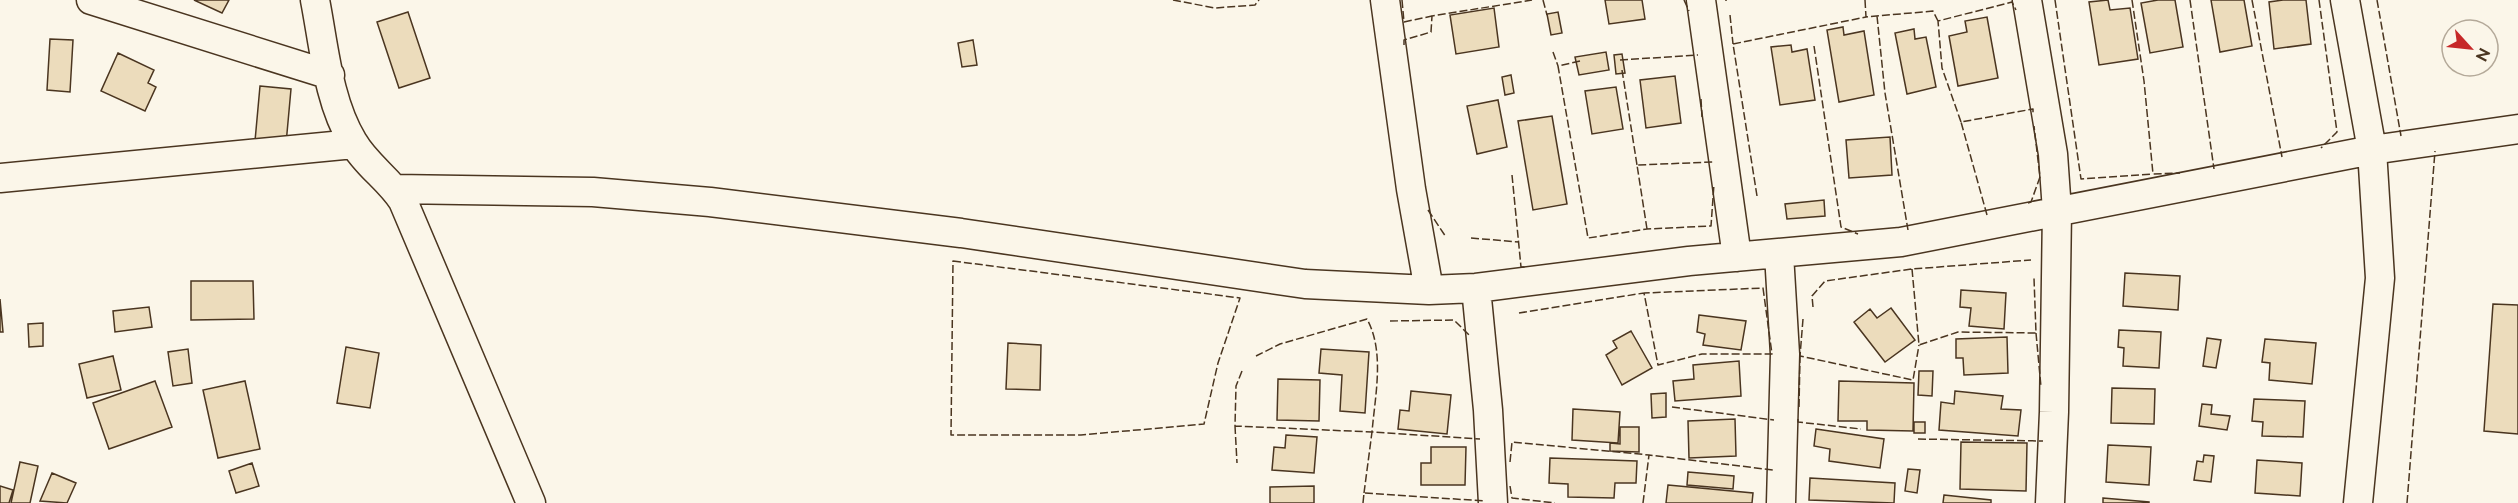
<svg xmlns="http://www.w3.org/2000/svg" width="2518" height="503" font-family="Raleway,sans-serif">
	<rect width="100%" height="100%" fill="#fbf6e9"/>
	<path fill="#ecdcbc" stroke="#4a3520" stroke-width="1.5" d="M194 0H229L222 13Z
		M1605 0H1642L1645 19 1609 24Z
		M2108 0 2110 10 2130 8 2138 59 2099 65 2089 2Z
		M2158 0H2175L2183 47 2150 53 2141 3Z
		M2211 0H2244L2252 46 2220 52Z
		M2283 0H2306L2311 44 2274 49 2269 2Z
		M1494 8 1499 47 1456 54 1450 15Z
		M408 12 430 78 399 88 377 22Z
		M1558 12 1562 33 1551 35 1547 14Z
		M1987 17 1998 78 1958 86 1949 36 1967 32 1965 21Z
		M1843 27 1844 35 1864 31 1874 95 1839 102 1827 30Z
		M1914 29 1915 39 1926 37 1936 87 1907 94 1895 33Z
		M50 39 73 40 70 92 47 90Z
		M973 40 977 65 962 67 958 43Z
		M1791 45 1792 52 1807 49 1815 100 1780 105 1771 47Z
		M1606 52 1609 70 1579 75 1575 57Z
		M118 53 154 70 148 83 156 87 145 111 101 91Z
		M1622 54 1625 73 1616 74 1614 55Z
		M1511 75 1514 93 1505 95 1502 77Z
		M1675 76 1681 123 1646 128 1640 80Z
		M260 86 291 89 286 144 255 141Z
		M1616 87 1623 129 1592 134 1585 91Z
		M1498 100 1507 147 1477 154 1467 106Z
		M1552 116 1567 204 1533 210 1518 121Z
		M1890 137 1892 175 1849 178 1846 140Z
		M1824 200 1825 216 1787 219 1785 204Z
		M2125 273 2180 276 2178 310 2123 306Z
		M191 281H253L254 319 191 320Z
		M1961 290 2006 293 2004 329 1969 326 1971 308 1960 307Z
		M0 299 3 332H0Z
		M2493 304 2518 305V434L2484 431Z
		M149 307 152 327 115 332 113 311Z
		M1891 308 1915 340 1885 362 1854 322 1870 309 1877 318Z
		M1699 315 1746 321 1741 350 1703 345 1705 334 1697 332Z
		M43 323V346L29 347 28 324Z
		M2119 330 2161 332 2159 368 2123 366 2124 348 2118 347Z
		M1631 331 1652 368 1622 385 1606 355 1617 348 1613 341Z
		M2007 337 2008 373 1964 375 1963 358H1956V339Z
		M2207 338 2221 340 2216 368 2203 366Z
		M2265 339 2316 343 2312 384 2269 380 2270 363 2262 362Z
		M1008 343 1041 345 1040 390 1006 389Z
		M346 347 379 353 370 408 337 403Z
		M188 349 192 383 173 386 168 352Z
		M1321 349 1369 352 1365 413 1340 411 1342 375 1319 373Z
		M113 356 121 390 87 398 79 364Z
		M1739 361 1741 396 1675 401 1673 381 1694 379 1693 365Z
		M1919 371H1933L1932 396 1918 395Z
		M1278 379 1320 380 1319 421 1277 420Z
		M155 381 172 427 109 449 93 403Z
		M245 381 260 449 218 458 203 390Z
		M1839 381 1914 383 1913 431 1867 430V421H1838Z
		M2112 388 2155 389 2154 424 2111 423Z
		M1411 391 1451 395 1447 434 1398 429 1400 410 1409 411Z
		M1955 391 2003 396 2001 409 2021 410 2018 436 1939 430 1941 402 1954 404Z
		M1666 393V417L1652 418 1651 394Z
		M2254 399 2305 401 2303 437 2262 436 2263 422 2252 421Z
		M2202 404 2212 405 2211 414 2230 416 2227 430 2199 426Z
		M1573 409 1620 412 1618 443 1572 440Z
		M1735 419 1736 456 1689 458 1688 421Z
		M1914 422H1925V433H1914Z
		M1620 427H1639V452L1610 451V443L1620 444Z
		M1816 429 1884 439 1880 468 1829 461 1830 449 1814 446Z
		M1286 435 1317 437 1314 473 1272 470 1274 447 1285 448Z
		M1961 442 2027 443 2026 491 1960 489Z
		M2108 445 2151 447 2149 485 2106 482Z
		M1431 447H1466L1465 485H1421V463H1431Z
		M2204 455 2214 456 2211 482 2194 480 2197 461 2203 462Z
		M1550 458 1637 461 1636 483H1615L1614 498 1568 497V484L1549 483Z
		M2257 460 2302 463 2300 496 2255 493Z
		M20 462 38 466 30 503H11Z
		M252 463 259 486 236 493 229 471Z
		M1908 469 1920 470 1917 493 1905 491Z
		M1688 472 1734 476 1733 489 1687 485Z
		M52 473 76 483 67 503 40 501Z
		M1810 478 1895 483 1894 503 1809 500Z
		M1668 485 1753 493 1752 503H1666Z
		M0 486 13 490 9 503H0Z
		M1314 486V503H1270V487Z
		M1944 495 1991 500V503H1943Z
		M2103 498 2149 502V503H2103Z"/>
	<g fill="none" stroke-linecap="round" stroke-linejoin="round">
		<g stroke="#4a3520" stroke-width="31">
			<path id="street" d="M91 0 330 75
				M315 0C324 46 328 101 353 142 366 165 389 179 403 201L531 503
				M1385 0 1411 189 1429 290
				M1701 0 1737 257
				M2027 0 2053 154 2057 211 2054 412 2050 503
				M2345 0 2372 150 2380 278 2358 503
				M0 178 354 144
				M395 189 593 192 710 202 961 233 1305 284 1429 290 1476 288 1689 261 1901 242 2372 150 2518 129
				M1779 254 1785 354 1781 503
				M1476 288 1488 410 1493 503"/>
		</g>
		<use href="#street" stroke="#fbf6e9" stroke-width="28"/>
		<path stroke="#4a3520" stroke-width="1.5" stroke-dasharray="8 3" stroke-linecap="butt" d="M1173 0 1215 8 1255 5 1259 0
			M1402 0 1404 22 1432 16
			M1543 0 1547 15
			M1684 0 1689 11
			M1726 0V1
			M1865 0 1866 17 1933 11 1938 21
			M2055 0 2081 179 2153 174
			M2132 0 2144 81 2153 174 2180 173
			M2190 0 2214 169
			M2252 0 2282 157
			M2319 0 2337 132 2321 148
			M2377 0 2401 136
			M1730 15 1733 44
			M1877 16 1885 93 1908 230
			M1404 45V40L1431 32 1432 16 1532 0
			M1814 46 1841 227 1858 234
			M1553 52 1558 66
			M1620 60 1698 55
			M1580 61 1558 66 1588 238 1647 229 1711 226 1714 184
			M1622 70 1637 165
			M1701 99 1702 117
			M1961 122 1942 68 1938 21 2012 2 2016 10
			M1512 175 1521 267H1527
			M1757 196 1733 44 1866 17
			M2028 203 2031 202 2040 177 2034 126
			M1428 210 1446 237
			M1987 215 1961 122 2033 109V115
			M1647 229 1637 165 1713 162
			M1471 238 1519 242
			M953 261 1240 298 1218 363 1204 424 1081 435H951Z
			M1912 269 1919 345 1958 332 2036 333 2034 278
			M1763 288 1772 354H1702L1658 365 1644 293Z
			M1813 307 1812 296 1825 281 1912 269 2031 260
			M1519 313 1644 293
			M1803 319 1800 356 1913 380 1919 345
			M1390 321 1454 320 1469 335
			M2036 333 2041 387
			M1242 371 1236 386 1235 426 1372 432C1375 396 1385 352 1367 319L1280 344 1256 356
			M1672 407 1774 420
			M1799 407 1800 356
			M1798 419V422L1861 429
			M1235 426 1237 463
			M1918 439 2043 441
			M1510 462 1512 442 1649 455
			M1510 486 1512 498 1555 503
			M1364 493 1372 432 1480 439
			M1363 503 1364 493 1485 501
			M1643 503 1649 455 1773 470
			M2407 503 2435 151"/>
	</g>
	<g transform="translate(2470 48) rotate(117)"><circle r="28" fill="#fbf6e9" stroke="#b4a999" stroke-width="1.5"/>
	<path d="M0-4.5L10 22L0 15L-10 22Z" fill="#c62828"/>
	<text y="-9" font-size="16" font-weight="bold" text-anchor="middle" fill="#4a3520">N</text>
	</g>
</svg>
